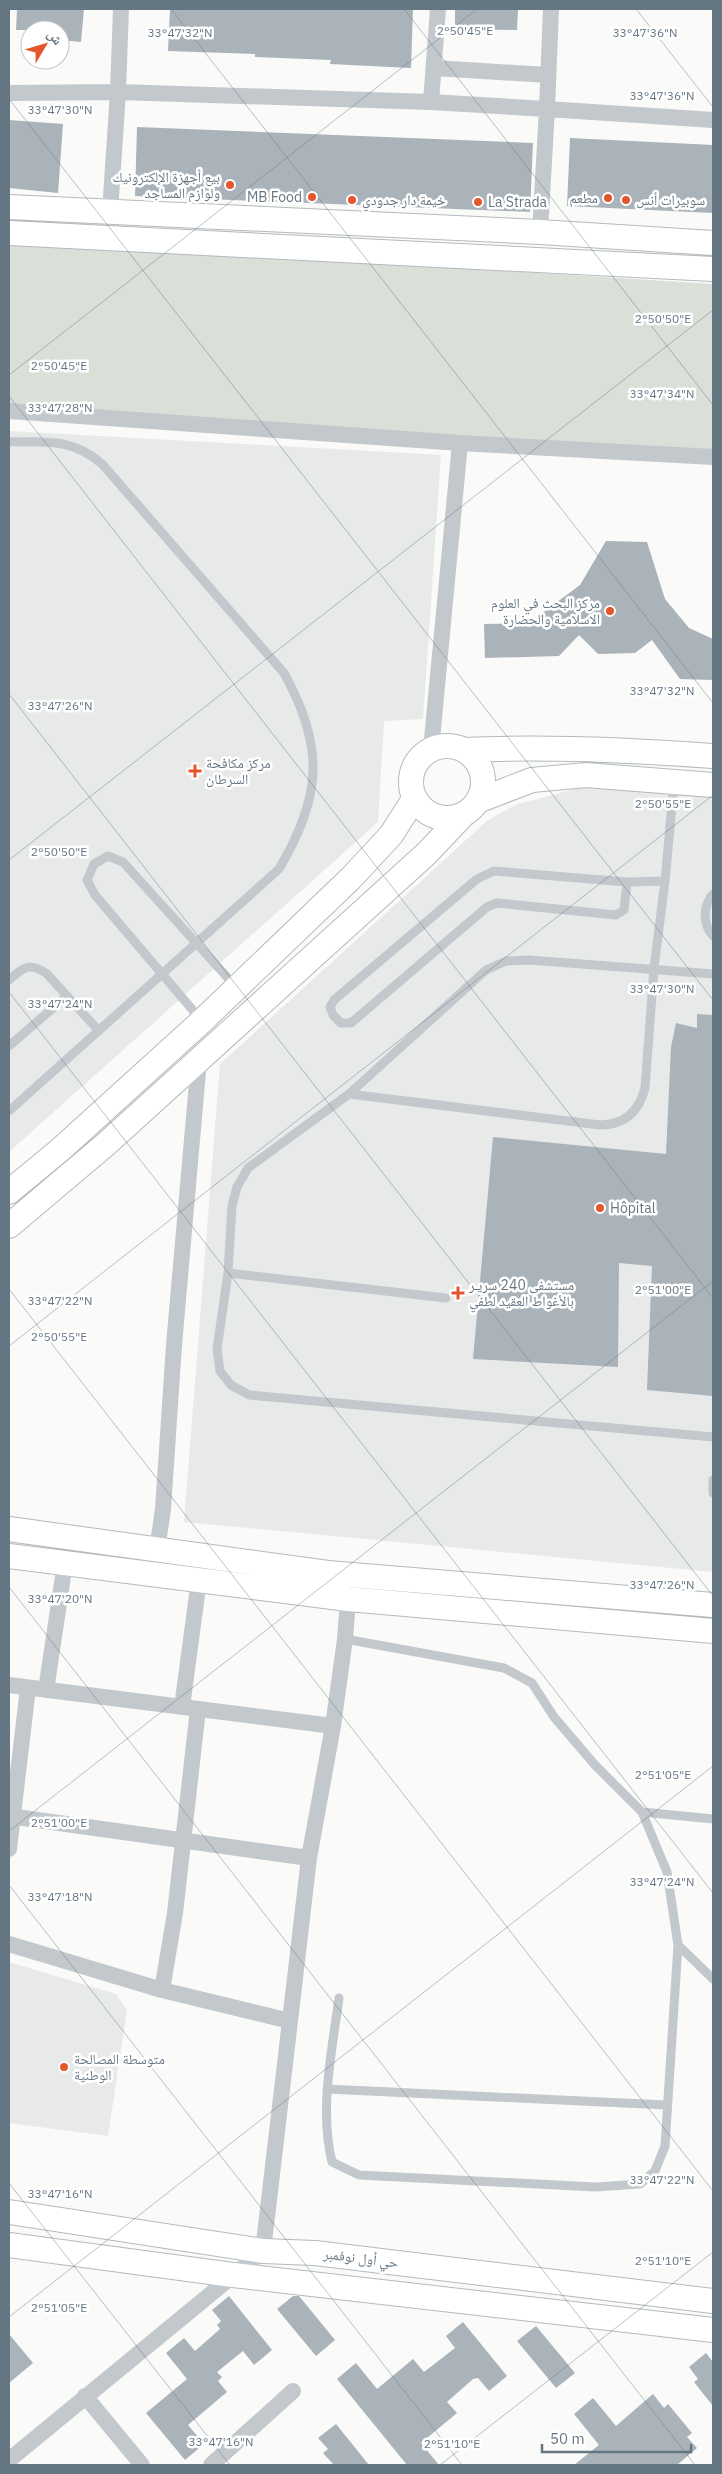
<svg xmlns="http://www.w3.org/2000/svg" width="722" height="2474" font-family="'IBM Plex Sans','Noto Naskh Arabic',sans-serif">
	<rect width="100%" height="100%" fill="#fafaf8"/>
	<path fill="#e8e9e9" d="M9 431 441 455 423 719 384 721 378 822 9 1152Z
		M586 786 713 796V1572L184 1522 220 1064 488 820 518 804Z
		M9 1962 116 1994 127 2010 108 2136 9 2123Z"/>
	<path fill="#dadfd7" d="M9 239 713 284V463L9 406Z"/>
	<path fill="#aab3b9" d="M17 9H84L81 42 60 40V30H16Z
		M170 9H413L411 68 330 64 331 60 255 57V54L168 51Z
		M455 9H518L517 30 455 29Z
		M9 120 63 124 58 193 9 188Z
		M137 127 533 143 530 212 135 196Z
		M570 138 713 145V213L567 206Z
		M606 541 647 542 665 599 689 628 713 639V680L680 679 652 640 635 653 598 654 579 635 559 656 485 658 484 624 529 623 580 585Z
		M697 1014 713 1015V1396L647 1390 652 1266 619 1263 618 1367 473 1359 493 1137 666 1154 671 1047 676 1023 697 1028Z
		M229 2296 272 2350 254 2365 243 2351 217 2372 222 2377 218 2381 227 2392 188 2425 204 2444 185 2460 146 2413 187 2379 166 2353 184 2338 195 2351 220 2329 217 2325 221 2321 212 2310Z
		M293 2296H299L335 2340 316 2356 277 2309Z
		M463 2322 507 2376 489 2391 478 2378 473 2379 447 2402 457 2413 421 2443 439 2465H407L337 2379 356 2363 377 2389 413 2359 424 2372 455 2348 446 2336Z
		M536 2326 575 2373 556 2388 517 2341Z
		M9 2334 33 2363 9 2383Z
		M706 2353 713 2362V2406L694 2382 698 2379 689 2367Z
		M653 2394 664 2408 668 2404 678 2416 692 2433 687 2437 697 2448 677 2465H574L599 2445 574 2414 593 2398 616 2426Z
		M336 2424 369 2465H334L323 2453 328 2449 318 2438Z"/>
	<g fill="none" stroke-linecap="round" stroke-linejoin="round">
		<g stroke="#b3babf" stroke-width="26">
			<path id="secondary" d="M9 207 540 232 713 243
				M9 233 713 269
				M411 782a36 36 0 1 1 72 0a36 36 0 1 1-72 0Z
				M464 750C548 746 630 750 713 756
				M480 800 532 780 586 775 713 785
				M9 1192 61 1149 202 1021 351 878 391 835 414 799
				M9 1226 105 1145 426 854 463 815
				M9 1529 328 1573 713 1605
				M9 1556 348 1599 713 1631
				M9 2212 263 2251 315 2253 713 2301
				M9 2245 233 2275 713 2330"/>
		</g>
		<path stroke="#c3c8cc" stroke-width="9" d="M9 442C46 441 75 439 103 465L284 673C325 747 322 796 279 869L9 1111
			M627 882 624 910 616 915 497 903 487 907 351 1023H341L333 1015 330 1007 334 1000 477 879 494 871 627 882 665 881
			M713 894C703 906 702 924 713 936
			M713 974 529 960 506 961 486 970 349 1094 248 1168 237 1187 232 1206 228 1273 217 1349 220 1371 231 1385 249 1395 713 1437
			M9 980C24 967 28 962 46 973L99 1031
			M202 1021 95 895 87 880 94 864 108 856 123 862 236 987
			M9 1046 67 996
			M349 1094 600 1125C625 1125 639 1111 645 1088L654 968 665 881 674 783
			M228 1273 446 1298
			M713 1480V1493
			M642 1812 713 1819
			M678 1945 713 1979
			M339 1998C332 2051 319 2109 332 2162L359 2175 596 2187 640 2184 655 2171 665 2146 678 1945 667 1872 642 1812 595 1765 554 1717 532 1683 504 1668 345 1639
			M327 2089 666 2105"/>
		<path stroke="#c3c8cc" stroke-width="16" d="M435 68 548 75
			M9 93 118 92 121 9
			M431 102 438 9
			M110 212 118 92 431 102 547 109 551 9
			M540 232 547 109 713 120
			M9 411 460 443 713 457
			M431 750 460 443
			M157 1550 163 1509 174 1345 199 1060
			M9 1685 333 1726
			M46 1690 65 1563
			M182 1707 199 1580
			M9 1816 309 1858
			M9 1849 28 1688
			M9 1944 162 1990 290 2021 309 1858 333 1726 345 1639 350 1574
			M162 1990 175 1913 198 1709
			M85 2396 142 2465
			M9 2460 263 2251 290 2021
			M211 2465 293 2391"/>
		<use href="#secondary" stroke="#fff" stroke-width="24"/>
	</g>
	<path fill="none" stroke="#657683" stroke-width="1" stroke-opacity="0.45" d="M171 9 713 703M404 9 713 405M636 9 713 107M9 99 713 1000M9 375 477 9M9 396 713 1298M9 694 713 1596M9 860 713 310M9 992 713 1893M9 1289 713 2191M9 1346 713 795M9 1587 695 2465M9 1831 713 1281M9 1885 462 2465M9 2183 230 2465M9 2317 713 1766M440 2465 713 2252"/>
	<g fill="#e4572e" stroke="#fff" stroke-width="2">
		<circle cx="230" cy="185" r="5"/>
		<circle cx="312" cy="197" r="5"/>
		<circle cx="608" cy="198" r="5"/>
		<circle cx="352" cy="200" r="5"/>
		<circle cx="626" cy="200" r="5"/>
		<circle cx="478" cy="202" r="5"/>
		<circle cx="610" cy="611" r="5"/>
		<path d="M192.5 763.5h5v5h5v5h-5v5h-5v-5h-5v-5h5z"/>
		<circle cx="600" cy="1208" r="5"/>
		<path d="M455.5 1285.5h5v5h5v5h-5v5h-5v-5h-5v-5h5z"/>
		<circle cx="64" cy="2067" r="5"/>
	</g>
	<g text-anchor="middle" stroke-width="5" stroke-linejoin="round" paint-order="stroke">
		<g font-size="14" fill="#657683" stroke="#fff" text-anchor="start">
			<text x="220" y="182" text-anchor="end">بيع أجهزة الإلكترونيك<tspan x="220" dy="16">ولوازم المساجد</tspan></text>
			<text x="302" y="202" text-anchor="end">MB Food</text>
			<text x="598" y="203" text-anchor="end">مطعم</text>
			<text x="362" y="205">خيمة دار جدودي</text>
			<text x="636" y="205">سوبيرات أنس</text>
			<text x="488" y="207">La Strada</text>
			<text x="600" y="608" text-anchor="end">مركز البحث في العلوم<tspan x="600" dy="16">الاسلامية والحضارة</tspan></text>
			<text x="206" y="768">مركز مكافحة<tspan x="206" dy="16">السرطان</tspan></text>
			<text x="610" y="1213">Hôpital</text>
			<text x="469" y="1290">مستشفى 240 سريـر<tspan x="469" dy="16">بالأغواط العقيد لطفي</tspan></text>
			<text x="74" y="2064">متوسطة المصالحة<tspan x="74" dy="16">الوطنية</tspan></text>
		</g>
		<g font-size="14" fill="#657683" stroke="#fff">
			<text transform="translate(361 2258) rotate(7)" y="5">حي أول نوفمبر</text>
		</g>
	</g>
	<g font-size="12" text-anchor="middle" fill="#657683" stroke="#fff" stroke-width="5" stroke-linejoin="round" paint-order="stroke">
		<text x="465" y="35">2°50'45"E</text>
		<text x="180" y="37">33°47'32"N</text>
		<text x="645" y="37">33°47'36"N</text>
		<text x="662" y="100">33°47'36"N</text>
		<text x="60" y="114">33°47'30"N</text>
		<text x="663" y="323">2°50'50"E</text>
		<text x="59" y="370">2°50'45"E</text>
		<text x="662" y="398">33°47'34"N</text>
		<text x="60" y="412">33°47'28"N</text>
		<text x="662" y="695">33°47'32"N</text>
		<text x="60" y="710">33°47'26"N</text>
		<text x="663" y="808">2°50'55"E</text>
		<text x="59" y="856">2°50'50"E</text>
		<text x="662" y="993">33°47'30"N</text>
		<text x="60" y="1008">33°47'24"N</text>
		<text x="663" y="1294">2°51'00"E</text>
		<text x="60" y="1305">33°47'22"N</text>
		<text x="59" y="1341">2°50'55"E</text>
		<text x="662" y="1589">33°47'26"N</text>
		<text x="60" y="1603">33°47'20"N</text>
		<text x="663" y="1779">2°51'05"E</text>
		<text x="59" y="1827">2°51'00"E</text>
		<text x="662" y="1886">33°47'24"N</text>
		<text x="60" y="1901">33°47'18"N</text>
		<text x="662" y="2184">33°47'22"N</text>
		<text x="60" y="2198">33°47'16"N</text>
		<text x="663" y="2265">2°51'10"E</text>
		<text x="59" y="2312">2°51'05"E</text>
		<text x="221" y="2446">33°47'16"N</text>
		<text x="452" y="2448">2°51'10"E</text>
	</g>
	<rect width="722" height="2474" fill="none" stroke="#657683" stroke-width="20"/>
	<g transform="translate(45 45) rotate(52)"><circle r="24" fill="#ffffff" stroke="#c1c8cd"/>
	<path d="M0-4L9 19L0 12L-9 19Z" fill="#e4572e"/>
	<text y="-8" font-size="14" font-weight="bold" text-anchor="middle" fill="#657683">ش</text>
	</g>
	<path d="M542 2444v8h149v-8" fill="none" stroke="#657683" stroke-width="2.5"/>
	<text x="550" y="2444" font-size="15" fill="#657683" stroke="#ffffff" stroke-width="4" paint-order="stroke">50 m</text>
</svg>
